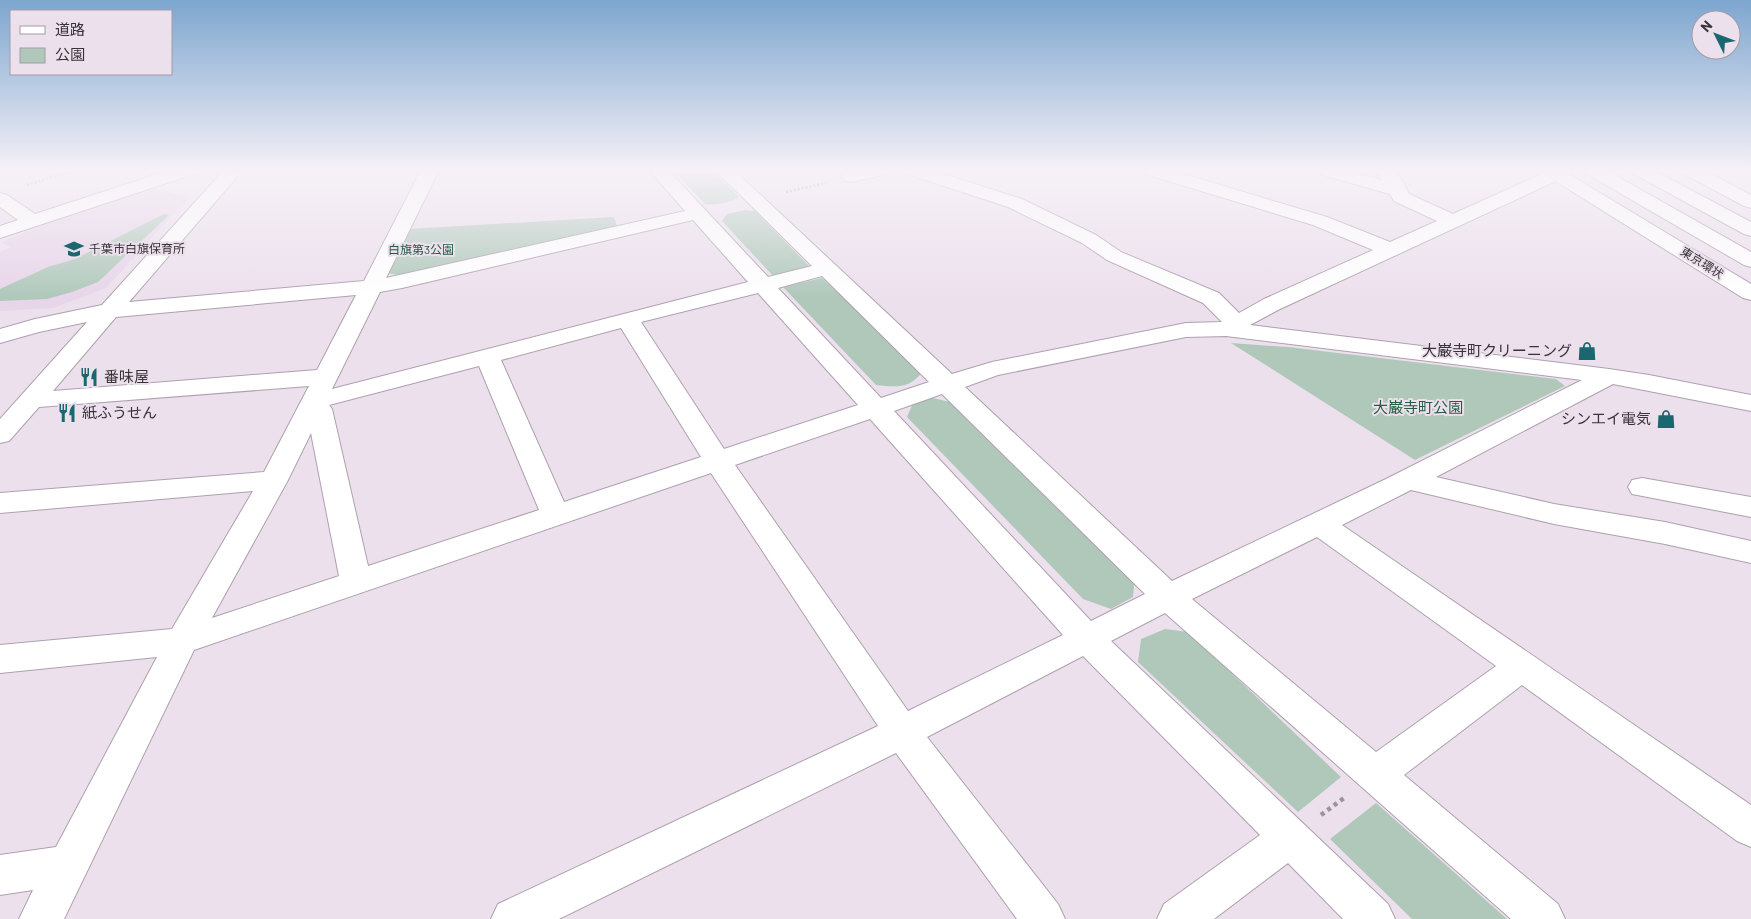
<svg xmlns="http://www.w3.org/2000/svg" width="1751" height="919" font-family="Barlow,'Noto Sans JP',sans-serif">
	<rect width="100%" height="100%" fill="#ece0ed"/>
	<path fill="#e7d5e9" d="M150 188 189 197 106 288 53 308 0 311V252L11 247 2 242 53 221Z"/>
	<path fill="#afc8ba" d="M673 170H712L739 197C729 203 717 205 705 204Z
		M745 210 755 211 811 268 774 277 722 221 727 214Z
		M164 214 169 215 98 282 72 292 47 299 0 301V289L48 267 75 259Z
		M614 217 617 227 406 276 385 273 408 229Z
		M822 278 922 372C910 389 896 387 876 385L783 287Z
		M1231 343 1288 347 1556 379 1565 386 1415 460Z
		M933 398 950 402 1135 576 1133 597 1111 609 1083 599 907 417 913 403Z
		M1165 629 1188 632 1341 777 1298 812 1138 662 1141 639Z
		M1376 803 1507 919H1412L1330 839Z"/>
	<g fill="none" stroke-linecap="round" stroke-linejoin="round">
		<g stroke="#ada1ae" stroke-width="2">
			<path id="minor" d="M170 170H197L194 174 0 238V226L18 220 0 207V193L7 195 35 214Z
				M224 170H243L129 302 364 281 421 170H439L386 278 685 211 649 170H668L768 277 812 266 715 170H734L952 374 992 362 1186 323 1222 322 1203 303 1107 260 1082 243 1008 207 907 174 904 170H931L1022 199 1096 235 1121 252 1219 293 1239 313 1264 299 1373 250 1313 225 1145 174 1142 170H1170L1327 217 1390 242 1437 221 1394 201 1390 194 1319 174 1316 170H1345L1382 180 1373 170H1392L1402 180 1409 194 1453 214 1550 170H1574L1571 174 1280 309 1250 325 1609 369 1649 375 1751 395V411L1613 384 1436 477 1554 504 1665 522 1751 541V563L1665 544 1554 524 1411 490 1342 525 1751 805V847L1737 841 1522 685 1404 775 1558 904 1565 919H1511L1165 613 1111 641 1388 904 1395 919H1343L1288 863 1214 919H1157L1164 904 1260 835 1083 656 927 737 1058 904 1065 919H1017L896 753 559 919H491L498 904 878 726 711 473 194 650 64 919H19L33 890 0 895V855L56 847 157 657 0 673V645L172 629 253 491 0 513V493L264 472 309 386 39 407 9 441 0 443V419L87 322 39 332 0 343V329L35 319 102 305ZM693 220 748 282 332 389 380 292 402 288ZM822 276 929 382 881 398 778 288ZM758 293 858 405 724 449 641 322ZM356 295 317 370 53 391 116 317ZM621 328 701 457 564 502 501 360ZM1226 336 1582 380 1386 479 1172 581 965 387 998 375 1186 337ZM479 366 539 510 368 566 332 409 329 405ZM942 394 1145 594 1091 621 894 411ZM870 419 1063 635 908 711 735 465ZM311 433 339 576 212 618 288 480ZM1317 537 1496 666 1376 752 1192 599Z
				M858 170H890L887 174 851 182 845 181 842 177 845 173Z
				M1642 478 1751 497V517L1632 494 1628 487 1632 480Z"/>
		</g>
		<g stroke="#ada1ae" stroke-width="2">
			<path id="highway" d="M1541 170H1562L1751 284V300L1743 298 1544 174Z
				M1584 170H1606L1751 252V267L1744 265 1587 174Z
				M1631 170H1653L1751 222V236L1744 234 1634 174Z
				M1681 170H1704L1751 195V208L1744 206 1684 174Z"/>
		</g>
		<path stroke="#9c939d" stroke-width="2.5" stroke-dasharray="2 2" stroke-linecap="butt" d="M27 185 75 170
			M786 192 826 183"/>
		<path stroke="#9c939d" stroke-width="4.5" stroke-dasharray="4 4" stroke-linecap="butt" d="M1321 815 1344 798"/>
		<use href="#minor" fill="#fff" fill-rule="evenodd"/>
		<use href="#highway" fill="#fff" fill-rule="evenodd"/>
	</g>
	<linearGradient id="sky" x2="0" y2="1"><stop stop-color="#7da6cf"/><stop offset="0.57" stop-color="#f6f1f7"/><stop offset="1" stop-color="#f6f1f7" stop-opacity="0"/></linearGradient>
	<rect width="1751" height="299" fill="url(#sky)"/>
	<defs>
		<g id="school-bare" transform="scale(1.5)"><path d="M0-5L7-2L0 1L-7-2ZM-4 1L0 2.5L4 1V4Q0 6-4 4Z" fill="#1b6770" stroke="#ece0ed" stroke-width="2.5" paint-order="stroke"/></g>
		<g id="shop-bare" transform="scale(1.5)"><path d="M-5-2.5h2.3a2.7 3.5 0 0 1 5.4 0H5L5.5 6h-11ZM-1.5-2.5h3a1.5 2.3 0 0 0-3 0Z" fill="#1b6770" stroke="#ece0ed" stroke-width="2.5" paint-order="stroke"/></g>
		<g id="restaurant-bare" transform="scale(1.5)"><path d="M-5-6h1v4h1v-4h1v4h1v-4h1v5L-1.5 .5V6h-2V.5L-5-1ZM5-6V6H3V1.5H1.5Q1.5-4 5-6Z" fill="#1b6770" stroke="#ece0ed" stroke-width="2.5" paint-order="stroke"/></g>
	</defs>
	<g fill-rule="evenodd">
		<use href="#school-bare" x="74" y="249"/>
		<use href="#shop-bare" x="1587" y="351"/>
		<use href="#restaurant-bare" x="89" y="377"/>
		<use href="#restaurant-bare" x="67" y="413"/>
		<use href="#shop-bare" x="1666" y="419"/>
	</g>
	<g text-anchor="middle" stroke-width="4" stroke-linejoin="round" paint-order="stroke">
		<g font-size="12" fill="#373338" stroke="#ece0ed" text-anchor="start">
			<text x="89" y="253">千葉市白旗保育所</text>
		</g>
		<g font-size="12" fill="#235d43" stroke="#ece0ed">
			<text x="421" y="254">白旗第3公園</text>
		</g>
		<g font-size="12" fill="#373338" stroke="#ece0ed">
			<text transform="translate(1702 263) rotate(32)" y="4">東京環状</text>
		</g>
		<g font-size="15" fill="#373338" stroke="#ece0ed" text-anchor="end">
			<text x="1572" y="356">大巌寺町クリーニング</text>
			<text x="104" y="382" text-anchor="start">番味屋</text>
			<text x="82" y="418" text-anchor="start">紙ふうせん</text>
			<text x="1651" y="424">シンエイ電気</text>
		</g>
		<g font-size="15" fill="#235d43" stroke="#ece0ed">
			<text x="1418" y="413">大巌寺町公園</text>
		</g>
	</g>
	<rect x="10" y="10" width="162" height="65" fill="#ece0ed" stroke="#a49ba5"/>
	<rect x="20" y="26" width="25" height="8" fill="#ffffff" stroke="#a49ba5"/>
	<text x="55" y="35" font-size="15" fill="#373338">道路</text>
	<rect x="20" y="48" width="25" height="15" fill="#afc8ba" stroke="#a49ba5"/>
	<text x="55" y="60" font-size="15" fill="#373338">公園</text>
	<g transform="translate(1716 35) rotate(312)"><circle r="24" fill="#ece0ed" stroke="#a49ba5"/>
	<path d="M0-4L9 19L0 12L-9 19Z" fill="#1b6770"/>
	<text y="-8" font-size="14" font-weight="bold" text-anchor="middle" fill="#373338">N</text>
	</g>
</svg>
